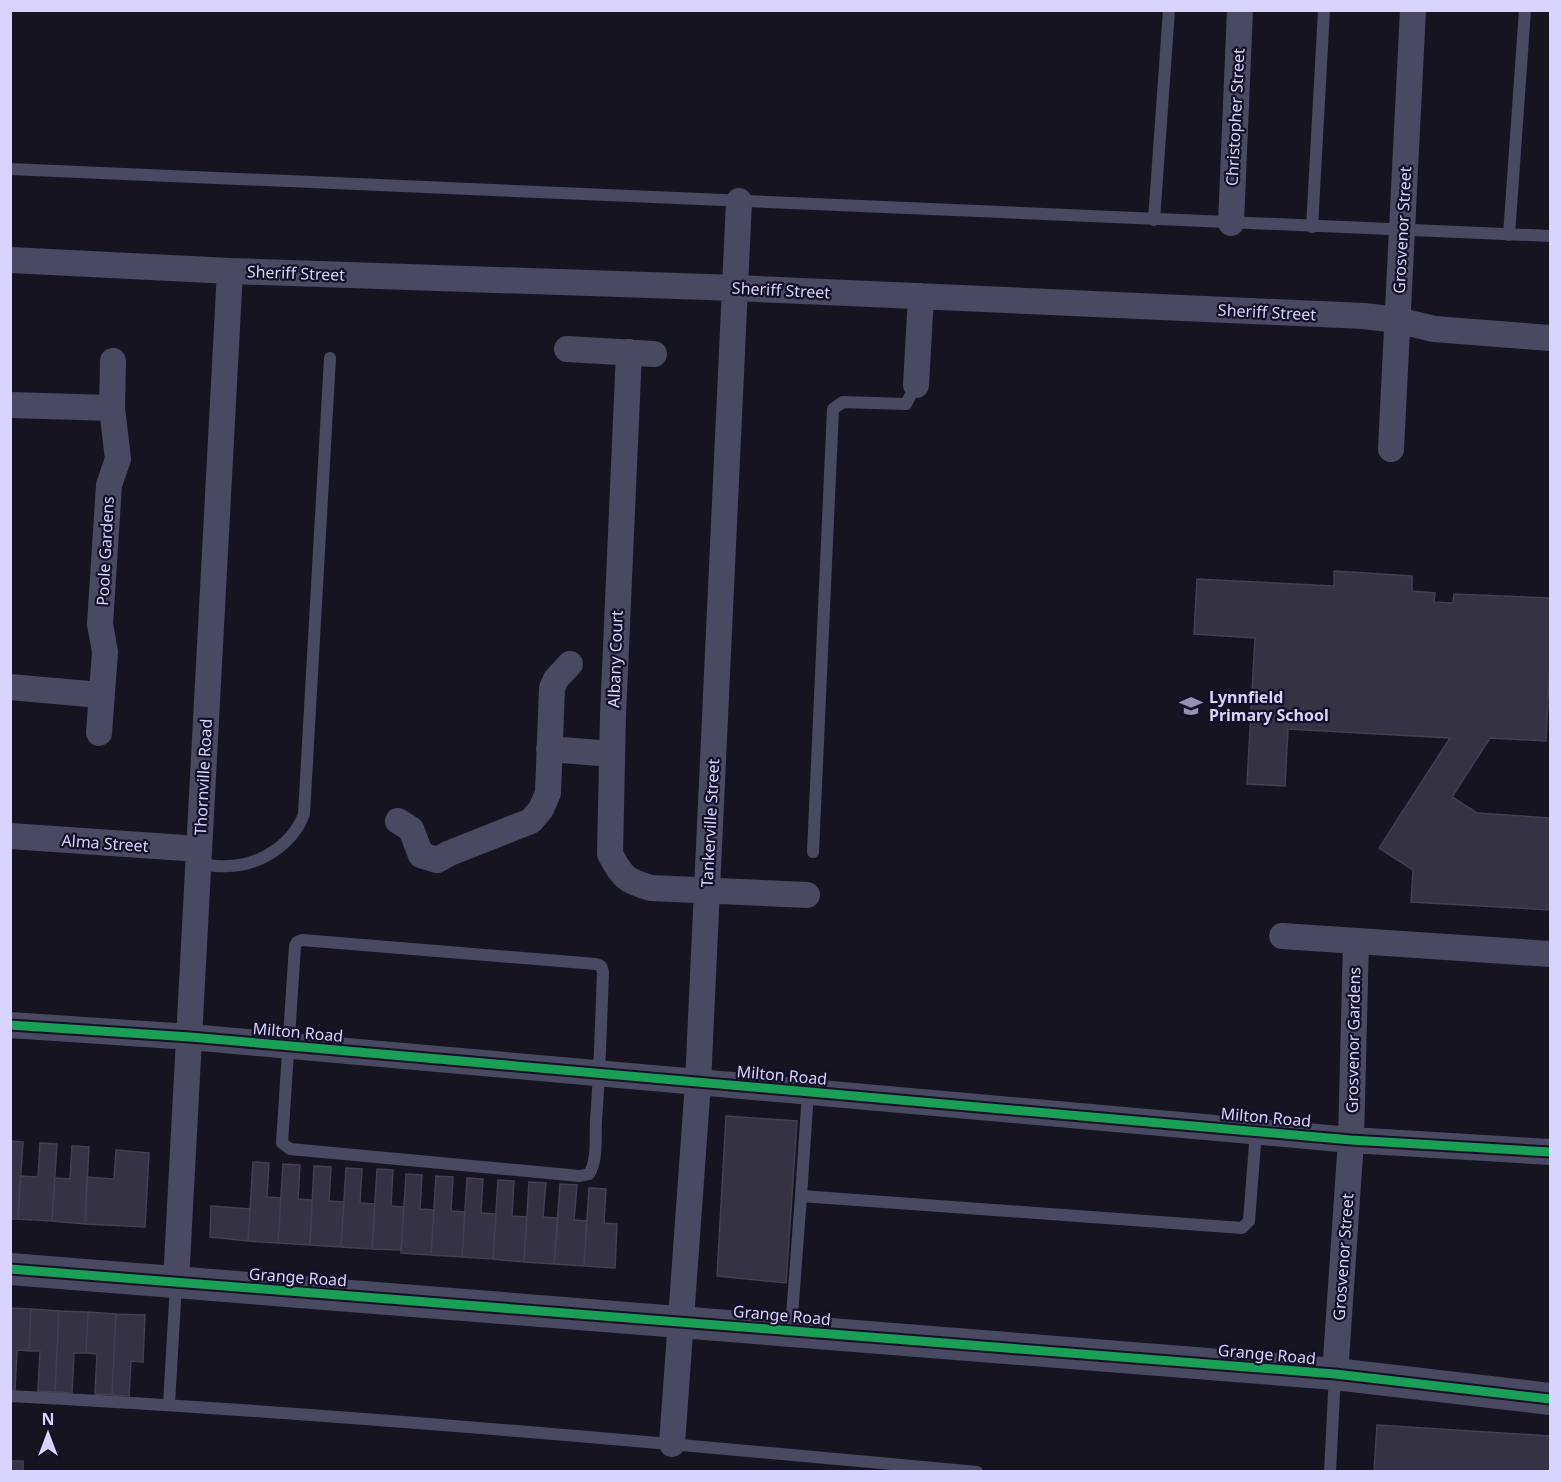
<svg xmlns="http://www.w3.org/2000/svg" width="1561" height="1482" font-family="'Noto Sans',sans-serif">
	<rect width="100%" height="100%" fill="#161421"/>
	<path fill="#343243" stroke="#433f54" stroke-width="1.5" d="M1334 571 1412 576V591L1435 593 1434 602 1453 603 1454 594 1550 598V658L1546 741 1490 738 1452 797 1477 813 1550 818V910L1411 902 1413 870 1379 848 1450 738 1288 729 1285 786 1247 784 1255 638 1194 634 1197 579 1334 586Z
		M726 1116 797 1121 786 1283 717 1276Z
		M10 1141 23 1142 18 1219H10Z
		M40 1143 57 1144 52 1221 18 1219 20 1176 38 1177Z
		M72 1146 89 1147 85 1224 52 1221 55 1178 70 1179Z
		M116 1150 149 1153 145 1227 85 1224 87 1177 114 1179Z
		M253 1162 269 1163 267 1197 281 1198 278 1243 248 1241Z
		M283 1164 300 1165 298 1199 312 1200 310 1245 278 1243Z
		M314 1166 331 1167 329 1201 344 1202 341 1247 310 1245Z
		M346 1168 362 1169 360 1203 375 1204 372 1249 341 1247Z
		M377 1169 393 1170 391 1206 404 1207 401 1250 372 1249Z
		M406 1174 422 1175 420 1209 434 1210 431 1255 401 1253Z
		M436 1176 453 1177 451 1211 465 1212 462 1257 431 1255Z
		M467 1178 483 1179 481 1213 496 1214 493 1259 462 1257Z
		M498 1180 514 1181 512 1216 527 1217 524 1262 493 1259Z
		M529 1182 546 1183 543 1217 558 1218 554 1264 524 1262Z
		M560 1184 577 1185 574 1220 587 1221 584 1266 554 1264Z
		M589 1188 606 1189 604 1223 617 1224 615 1268 584 1266Z
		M211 1206 250 1209 248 1241 210 1237Z
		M10 1308 31 1309 29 1351 17 1350 15 1390H10Z
		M31 1309 59 1311 55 1392 38 1391 40 1351H29Z
		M59 1311 88 1312 86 1353H74L72 1393 55 1392Z
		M88 1312 116 1314 112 1395 95 1394 97 1354 86 1353Z
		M116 1314 145 1315 143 1362 131 1361 129 1396 112 1395Z
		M1377 1425 1550 1436V1472H1374Z
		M11 1461H23V1472H10Z"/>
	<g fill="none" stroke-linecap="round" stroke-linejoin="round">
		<path stroke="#4a4962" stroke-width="12" d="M10 169 1550 236
			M1154 220 1169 10
			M1312 227 1324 10
			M1509 235 1525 10
			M813 852 833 409 843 402 906 404 916 385
			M199 864C209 865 218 867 227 866 260 866 293 844 304 814L330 358
			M302 940 596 964 601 966 603 972C601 1021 600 1070 596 1120 595 1136 598 1160 589 1174L580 1176 290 1149 282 1143 295 946 297 942Z
			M808 1092 801 1196 1242 1228 1249 1221 1256 1131
			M791 1329 801 1196
			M10 1396C333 1413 655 1442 977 1472
			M169 1404 176 1284
			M1330 1472 1335 1374"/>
		<path stroke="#4a4962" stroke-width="26" d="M1231 223 1240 10
			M10 260 230 271 736 288 1364 316 1397 320 1434 329 1550 338
			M567 349 654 354
			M629 352 613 715 610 854C622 877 626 881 651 888L807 895
			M916 385 921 296
			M10 405 112 408
			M1391 449 1413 10
			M10 687 100 695
			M99 733 105 652 100 624 109 485 118 459 112 408 113 361
			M549 749 612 754
			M398 821 411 829 421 855 437 860 450 853 531 821 541 809 548 793 552 688 556 679 570 664
			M10 836 199 849
			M1282 936 1550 954
			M10 1025 190 1037 1351 1140 1550 1152
			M176 1282 230 271
			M1335 1374 1351 1140 1356 941
			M672 1444 698 1083 739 201"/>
		<path stroke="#4a4962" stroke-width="32" d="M10 1269 1335 1374 1550 1399"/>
		<g stroke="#130f26" stroke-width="13">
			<path id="cycleway" d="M10 1025 190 1037 1351 1140 1550 1152
				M10 1269 1335 1374 1550 1399"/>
		</g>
		<use href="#cycleway" stroke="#1a9f57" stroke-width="9"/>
	</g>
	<defs>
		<g id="school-bare" transform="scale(1.8)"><path d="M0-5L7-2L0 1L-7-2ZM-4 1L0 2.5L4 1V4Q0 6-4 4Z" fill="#9591b1" stroke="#130f26" stroke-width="2.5" paint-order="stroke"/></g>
	</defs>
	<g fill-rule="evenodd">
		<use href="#school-bare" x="1191" y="706"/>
	</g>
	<g text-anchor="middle" stroke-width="4.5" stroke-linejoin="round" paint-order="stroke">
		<g font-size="16" fill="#d9d4ff" stroke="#130f26">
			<text transform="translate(1235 117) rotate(-87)" y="6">Christopher Street</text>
			<text transform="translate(1402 230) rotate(-87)" y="6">Grosvenor Street</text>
			<text transform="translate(296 273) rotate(2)" y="6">Sheriff Street</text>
			<text transform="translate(781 290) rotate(3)" y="6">Sheriff Street</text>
			<text transform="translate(1267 312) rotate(3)" y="6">Sheriff Street</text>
			<text transform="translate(105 551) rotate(-87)" y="6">Poole Gardens</text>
			<text transform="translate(615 659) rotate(-88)" y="6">Albany Court</text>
			<text transform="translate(203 777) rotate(-87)" y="6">Thornville Road</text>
			<text transform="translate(710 823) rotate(-87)" y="6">Tankerville Street</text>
			<text transform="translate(105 843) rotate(4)" y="6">Alma Street</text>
			<text transform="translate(298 1032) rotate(5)" y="6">Milton Road</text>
			<text transform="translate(1353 1040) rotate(-89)" y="6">Grosvenor Gardens</text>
			<text transform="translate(782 1075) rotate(5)" y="6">Milton Road</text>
			<text transform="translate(1266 1117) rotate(5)" y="6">Milton Road</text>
			<text transform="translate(1343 1257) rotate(-86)" y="6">Grosvenor Street</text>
			<text transform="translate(298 1277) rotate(4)" y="6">Grange Road</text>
			<text transform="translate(782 1315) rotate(5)" y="6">Grange Road</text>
			<text transform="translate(1267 1354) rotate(5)" y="6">Grange Road</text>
		</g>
		<g font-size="16" font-weight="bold" fill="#d9d4ff" stroke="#130f26" text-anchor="start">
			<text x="1209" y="703">Lynnfield<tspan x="1209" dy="18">Primary School</tspan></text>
		</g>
	</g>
	<rect width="1561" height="1482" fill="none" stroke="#d9d4ff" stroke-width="24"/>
	<g transform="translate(48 1434)" stroke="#130f26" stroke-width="4.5" paint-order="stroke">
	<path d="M0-4.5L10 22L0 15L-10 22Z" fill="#d9d4ff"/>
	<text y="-9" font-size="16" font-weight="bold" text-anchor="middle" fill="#d9d4ff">N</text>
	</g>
</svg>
